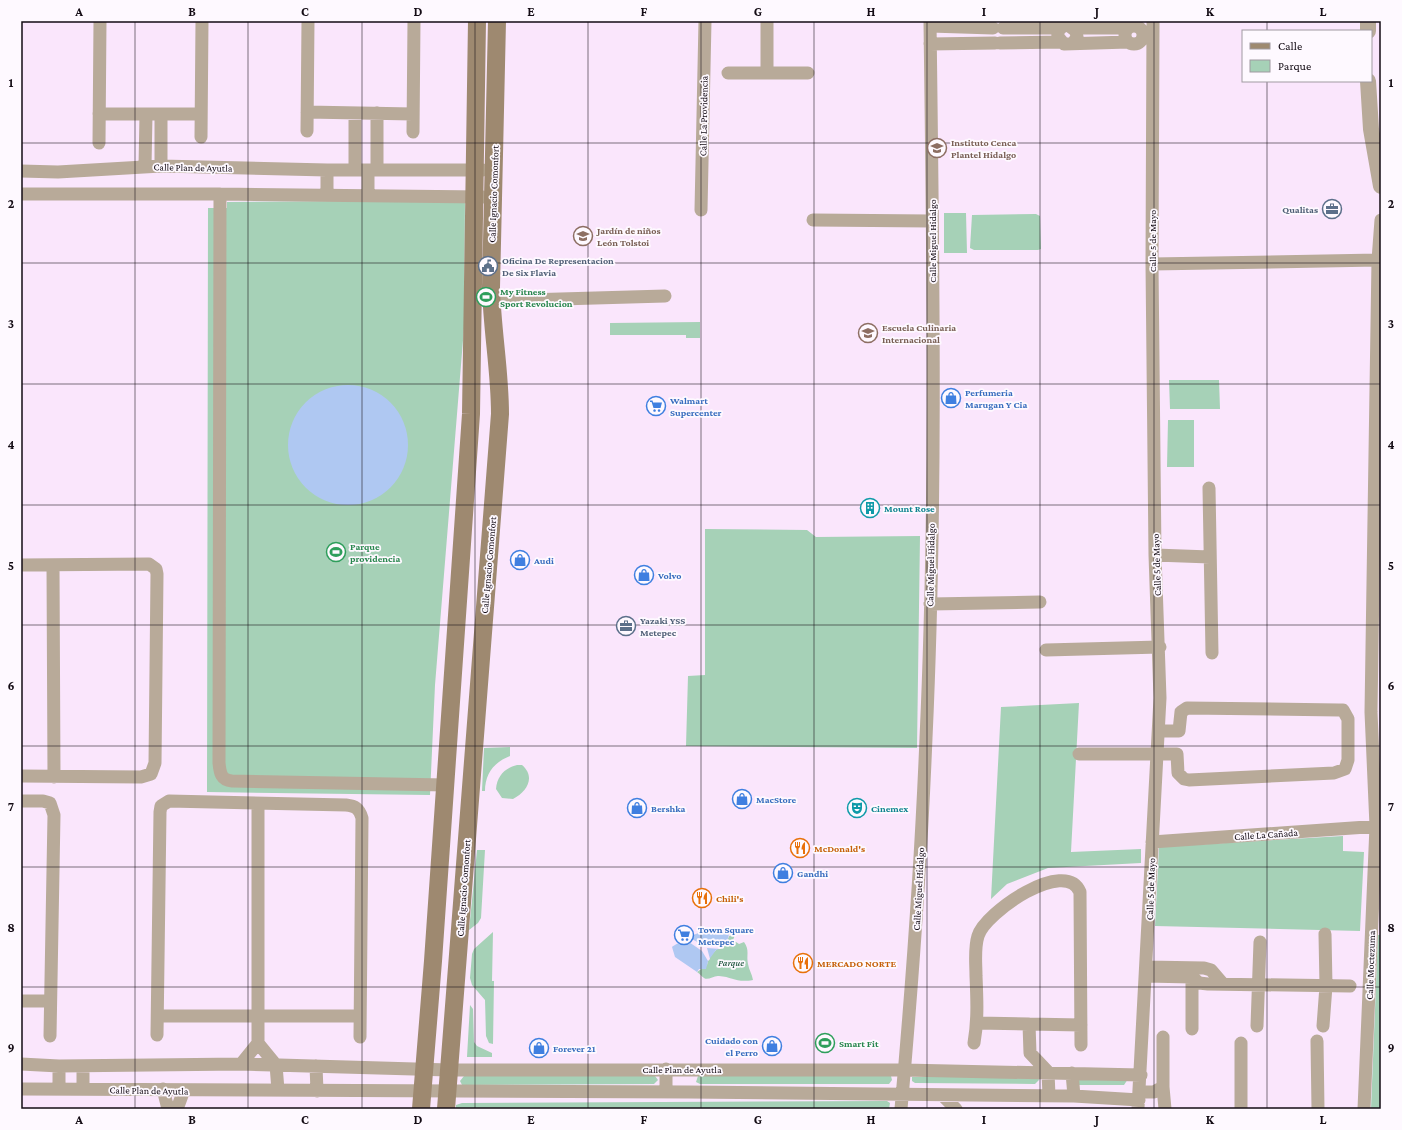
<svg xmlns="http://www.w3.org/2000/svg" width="1402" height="1130" font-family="'Crimson Pro',serif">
	<rect width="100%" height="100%" fill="#fae6fc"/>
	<path fill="#a6d1b7" d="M465 200 464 328 435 685 430 795 207 792 208 208H227V202Z
		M944 213H966L967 253H944Z
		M1036 214 1040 216 1041 249 1038 250H974L970 248 972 215Z
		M700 322V338H686V335H610V323Z
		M1169 380H1219L1220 409H1170Z
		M1168 420H1194V467H1167Z
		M705 529 807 530 816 537 920 536 917 748 686 746 688 676 705 675Z
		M1079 703 1071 852 1141 849V863L1048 868 1007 884 991 899 1001 707Z
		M510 747V756C494 762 485 774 485 791H482L484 748Z
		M517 765H522C536 777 527 792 513 799L502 798 496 789C497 776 505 768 517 765Z
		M1343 836V851L1364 852 1360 931 1155 926 1159 847Z
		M477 850H485L481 918 478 923 469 930Z
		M493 932 492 981H494L493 1044 489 1043 486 1036 485 1000 472 985 470 978 472 954 474 949Z
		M732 935H735L733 940 739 944 744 942C750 950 746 956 748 964 749 970 752 974 753 980 736 983 733 977 719 976 714 975 708 981 704 978 701 976 700 974 697 972L707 965C708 955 719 947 727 942L729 936Z
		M1378 935H1381V1109H1371Z
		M470 1005 473 1009 474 1042 477 1046 492 1053V1057H467Z
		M464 1076H655L658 1080 654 1084 465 1085H462L460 1081Z
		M698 1076H891L892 1080 889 1084H700L696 1082Z
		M912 1077H1038L1039 1080 1035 1084 915 1083 912 1081Z
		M1076 1079H1128L1124 1085H1079Z
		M887 1101 890 1103 889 1109H456V1105L462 1103Z"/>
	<path fill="#afc8f2" d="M288 445a60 60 0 1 1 120 0a60 60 0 1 1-120 0Z
		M727 931 729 934C727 943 725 948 716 950L708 961 706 969H699L697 972 675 957 672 947C676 944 697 933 701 932 709 931 718 932 727 931Z"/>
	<path fill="#fae6fc" d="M690 938 701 944H715L720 946 721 949 707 948 710 959 708 961 702 951 686 940Z"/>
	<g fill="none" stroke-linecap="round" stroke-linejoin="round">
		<path stroke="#b8aa99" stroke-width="13" d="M767 21V73
			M1125 35a9 9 0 1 1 18 0a9 9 0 1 1-18 0Z
			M930 26 993 28
			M1003 28H1060
			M1074 28H1128
			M1000 43 1061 42
			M1073 43 1077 37 1076 31 1068 25C1061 26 1057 30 1058 37L1064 44 1128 42
			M930 44 995 43
			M728 73H808
			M307 112 413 114
			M99 114H201
			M161 115V166
			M307 131 308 21
			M413 132 414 21
			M201 137 202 21
			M99 143 100 21
			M145 166 146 115
			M355 170V113
			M377 170V113
			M21 171 58 172 161 166 327 170H483
			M21 194H220L483 197
			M220 194 219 763C220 773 221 780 232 781L446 785
			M327 195V170
			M368 195V170
			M701 210 705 21
			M813 220 931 221
			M1152 264 1378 260
			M492 301 665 296
			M1209 488 1212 653
			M1155 555 1210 557
			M21 565 149 564 156 569 157 574 155 763 151 774 141 777 21 776
			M53 565 54 777
			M930 604 1040 602
			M1046 650 1160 647
			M1079 754H1177L1178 773 1184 779 1189 780 1334 773 1345 769 1348 760V719L1343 710H1339L1187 708 1181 712 1179 731H1159
			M21 801H43L50 803 54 815 50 1036
			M1152 842 1381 826
			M1147 967 1204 968 1211 970 1223 984
			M1146 976 1192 977 1199 983 1208 984 1350 986
			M21 1001H50
			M158 1016H360
			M977 1023 1081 1025
			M1029 1024 1030 1053 1048 1072 1049 1096
			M1257 1026 1260 942
			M1323 1026 1326 986 1325 934
			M1192 1029V977
			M157 1035 160 812 161 806 169 801 346 805C355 806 359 808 362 818L360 1037
			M1163 1037V1087L1165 1109
			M1317 1041 1318 1109
			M258 1043 276 1065 278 1090
			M974 1043C978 1020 977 999 976 976 976 963 974 949 978 936 985 912 1066 857 1080 892L1081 1045
			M1241 1043V1109
			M21 1064 59 1066 241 1064 449 1070H904L1141 1075
			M241 1064 258 1043V804
			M316 1066 317 1091
			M666 1069V1092
			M1072 1073 1074 1096
			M21 1089 688 1092 1074 1096 1139 1100
			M59 1089V1066
			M83 1089V1066
			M163 1089 168 1109
			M1139 1092H1154L1163 1087
			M943 1096 956 1109
			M1138 1108 1160 698 1155 555 1152 264 1153 21
			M177 1109 184 1090
			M901 1109C912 986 921 862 926 738 937 499 933 260 930 21
			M1364 1109 1376 826 1371 712 1378 260 1381 220"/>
		<path stroke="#b8aa99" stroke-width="16" d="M1368 31V21
			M1368 81 1371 129 1381 186"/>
		<path stroke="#9e8970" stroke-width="18" d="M421 1109 433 961 471 414 477 21
			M446 1109 500 414C500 371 492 330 491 287L497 21"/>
	</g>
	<path fill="none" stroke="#130b14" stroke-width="1" stroke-opacity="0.55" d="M135 21V1109M248 21V1109M362 21V1109M475 21V1109M588 21V1109M701 21V1109M814 21V1109M927 21V1109M1040 21V1109M1154 21V1109M1267 21V31M1267 81V1109M21 143H1381M21 263H1381M21 384H1381M21 505H1381M21 625H1381M21 746H1381M21 867H1381M21 987H1381"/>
	<defs>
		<g id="university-ring" transform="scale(1)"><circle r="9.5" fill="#fef9ff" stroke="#8d6e63" stroke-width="1.5"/><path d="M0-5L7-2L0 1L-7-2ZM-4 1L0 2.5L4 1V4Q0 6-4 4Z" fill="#8d6e63"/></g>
		<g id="office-ring" transform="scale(1)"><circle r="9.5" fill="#fef9ff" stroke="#5c6f8a" stroke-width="1.5"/><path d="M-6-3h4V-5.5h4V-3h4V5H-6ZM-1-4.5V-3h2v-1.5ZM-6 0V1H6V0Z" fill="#5c6f8a"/></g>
		<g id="school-ring" transform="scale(1)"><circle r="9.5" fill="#fef9ff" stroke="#8d6e63" stroke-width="1.5"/><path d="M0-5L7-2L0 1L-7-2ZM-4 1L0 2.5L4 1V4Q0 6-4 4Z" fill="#8d6e63"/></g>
		<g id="civic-ring" transform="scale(1)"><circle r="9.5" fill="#fef9ff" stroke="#5c6f8a" stroke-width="1.5"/><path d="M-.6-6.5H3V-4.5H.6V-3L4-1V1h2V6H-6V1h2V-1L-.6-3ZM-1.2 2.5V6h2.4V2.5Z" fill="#5c6f8a"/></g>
		<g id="stadium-ring" transform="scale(1)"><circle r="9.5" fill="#fef9ff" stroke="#2e9e5b" stroke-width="1.5"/><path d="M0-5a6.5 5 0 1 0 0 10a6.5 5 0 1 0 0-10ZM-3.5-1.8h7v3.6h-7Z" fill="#2e9e5b"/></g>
		<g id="shop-ring" transform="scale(1)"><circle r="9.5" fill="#fef9ff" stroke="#3f7fe0" stroke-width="1.5"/><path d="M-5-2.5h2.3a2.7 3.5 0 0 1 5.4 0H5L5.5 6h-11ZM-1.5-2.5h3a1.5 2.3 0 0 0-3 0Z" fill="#3f7fe0"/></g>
		<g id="supermarket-ring" transform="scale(1)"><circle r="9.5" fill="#fef9ff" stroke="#3f7fe0" stroke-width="1.5"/><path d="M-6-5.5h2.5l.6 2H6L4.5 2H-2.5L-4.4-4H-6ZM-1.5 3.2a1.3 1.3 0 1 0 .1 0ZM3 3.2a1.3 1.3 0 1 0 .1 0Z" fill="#3f7fe0"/></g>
		<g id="building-ring" transform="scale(1)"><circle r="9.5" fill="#fef9ff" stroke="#0f9aa8" stroke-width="1.5"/><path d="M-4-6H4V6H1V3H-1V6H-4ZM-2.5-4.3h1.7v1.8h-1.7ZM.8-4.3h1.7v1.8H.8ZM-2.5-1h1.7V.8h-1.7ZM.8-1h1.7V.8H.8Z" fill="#0f9aa8"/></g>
		<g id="theatre-ring" transform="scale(1)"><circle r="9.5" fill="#fef9ff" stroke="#0f9aa8" stroke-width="1.5"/><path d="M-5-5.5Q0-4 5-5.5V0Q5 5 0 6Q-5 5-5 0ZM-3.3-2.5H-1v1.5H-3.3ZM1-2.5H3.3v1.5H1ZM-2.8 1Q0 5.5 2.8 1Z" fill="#0f9aa8"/></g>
		<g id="restaurant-ring" transform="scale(1)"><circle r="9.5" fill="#fef9ff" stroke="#e8710a" stroke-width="1.5"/><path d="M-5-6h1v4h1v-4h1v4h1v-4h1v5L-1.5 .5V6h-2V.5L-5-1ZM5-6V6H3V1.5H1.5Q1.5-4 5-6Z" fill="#e8710a"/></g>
	</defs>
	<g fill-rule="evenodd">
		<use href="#university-ring" x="937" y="148"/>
		<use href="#office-ring" x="1332" y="209"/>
		<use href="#school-ring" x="583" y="236"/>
		<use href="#civic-ring" x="488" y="266"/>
		<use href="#stadium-ring" x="486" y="297"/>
		<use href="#university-ring" x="868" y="333"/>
		<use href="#shop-ring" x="951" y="398"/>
		<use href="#supermarket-ring" x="656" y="406"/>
		<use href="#building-ring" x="870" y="508"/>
		<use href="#stadium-ring" x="336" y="552"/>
		<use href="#shop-ring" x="520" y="560"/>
		<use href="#shop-ring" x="644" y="575"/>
		<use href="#office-ring" x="626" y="626"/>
		<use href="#shop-ring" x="742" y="799"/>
		<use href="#shop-ring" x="637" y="808"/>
		<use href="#theatre-ring" x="857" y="808"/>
		<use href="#restaurant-ring" x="800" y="848"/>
		<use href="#shop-ring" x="783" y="873"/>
		<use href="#restaurant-ring" x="702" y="898"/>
		<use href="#supermarket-ring" x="684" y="935"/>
		<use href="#restaurant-ring" x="803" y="963"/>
		<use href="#stadium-ring" x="825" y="1043"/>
		<use href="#shop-ring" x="772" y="1046"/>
		<use href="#shop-ring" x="539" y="1048"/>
	</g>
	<g text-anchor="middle" stroke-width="3.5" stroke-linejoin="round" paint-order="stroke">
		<g font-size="10" fill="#130b14" stroke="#fef9ff">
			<text transform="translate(703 116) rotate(-89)" y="4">Calle La Providencia</text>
			<text transform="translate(193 167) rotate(1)" y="4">Calle Plan de Ayutla</text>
			<text transform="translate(493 194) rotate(-88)" y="4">Calle Ignacio Comonfort</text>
			<text transform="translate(932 241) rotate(-90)" y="4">Calle Miguel Hidalgo</text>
			<text transform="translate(1152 241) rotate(-90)" y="4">Calle 5 de Mayo</text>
			<text transform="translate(488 565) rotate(-85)" y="4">Calle Ignacio Comonfort</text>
			<text transform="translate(930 565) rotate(-89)" y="4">Calle Miguel Hidalgo</text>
			<text transform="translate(1156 565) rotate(-92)" y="4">Calle 5 de Mayo</text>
			<text transform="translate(1266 834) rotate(-4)" y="4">Calle La Cañada</text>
			<text transform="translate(463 888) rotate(-86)" y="4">Calle Ignacio Comonfort</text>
			<text transform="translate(918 889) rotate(-87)" y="4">Calle Miguel Hidalgo</text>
			<text transform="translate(1150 889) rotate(-88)" y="4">Calle 5 de Mayo</text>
			<text transform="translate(1370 965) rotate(-88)" y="4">Calle Moctezuma</text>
			<text x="682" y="1073">Calle Plan de Ayutla</text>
			<text transform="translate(149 1090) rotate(1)" y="4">Calle Plan de Ayutla</text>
		</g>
		<g font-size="10" font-weight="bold" fill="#785e54" stroke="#fef9ff" text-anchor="start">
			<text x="951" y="146">Instituto Cenca<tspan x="951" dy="12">Plantel Hidalgo</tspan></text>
			<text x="597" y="234">Jardín de niños<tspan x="597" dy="12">León Tolstoi</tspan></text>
			<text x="882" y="331">Escuela Culinaria<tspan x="882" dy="12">Internacional</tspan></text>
		</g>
		<g font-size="10" font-weight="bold" fill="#4e5e75" stroke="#fef9ff" text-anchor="start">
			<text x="1318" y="213" text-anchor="end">Qualitas</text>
			<text x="502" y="264">Oficina De Representacion<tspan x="502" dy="12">De Six Flavia</tspan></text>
			<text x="640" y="624">Yazaki YSS<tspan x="640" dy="12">Metepec</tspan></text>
		</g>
		<g font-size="10" font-weight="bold" fill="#27864d" stroke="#fef9ff" text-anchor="start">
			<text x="500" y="295">My Fitness<tspan x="500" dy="12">Sport Revolucion</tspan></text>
			<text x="350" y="550">Parque<tspan x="350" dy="12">providencia</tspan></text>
			<text x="839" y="1047">Smart Fit</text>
		</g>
		<g font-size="10" font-weight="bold" fill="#366cbe" stroke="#fef9ff" text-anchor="start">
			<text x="965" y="396">Perfumeria<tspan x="965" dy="12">Marugan Y Cia</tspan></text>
			<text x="670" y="404">Walmart<tspan x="670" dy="12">Supercenter</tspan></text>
			<text x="534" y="564">Audi</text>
			<text x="658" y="579">Volvo</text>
			<text x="756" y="803">MacStore</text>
			<text x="651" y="812">Bershka</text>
			<text x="797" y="877">Gandhi</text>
			<text x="698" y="933">Town Square<tspan x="698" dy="12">Metepec</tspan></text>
			<text x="758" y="1044" text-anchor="end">Cuidado con<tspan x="758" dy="12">el Perro</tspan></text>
			<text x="553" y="1052">Forever 21</text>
		</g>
		<g font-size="10" font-weight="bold" fill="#0d838f" stroke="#fef9ff" text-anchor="start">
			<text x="884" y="512">Mount Rose</text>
			<text x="871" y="812">Cinemex</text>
		</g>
		<g font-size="10" font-weight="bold" fill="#c56008" stroke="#fef9ff" text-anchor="start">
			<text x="814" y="852">McDonald's</text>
			<text x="716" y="902">Chili's</text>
			<text x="817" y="967">MERCADO NORTE</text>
		</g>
		<g font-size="10" font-style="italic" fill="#054328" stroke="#fef9ff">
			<text x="731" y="966">Parque</text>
		</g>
	</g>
	<rect width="1402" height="1130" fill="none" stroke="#fef9ff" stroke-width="44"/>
	<rect x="1242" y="30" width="130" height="52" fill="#fef9ff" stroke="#a09aa1"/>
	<rect x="1250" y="43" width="20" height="6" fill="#9e8970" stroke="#a09aa1"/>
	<text x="1278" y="50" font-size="12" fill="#130b14">Calle</text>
	<rect x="1250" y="60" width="20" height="12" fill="#a6d1b7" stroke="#a09aa1"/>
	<text x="1278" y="70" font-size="12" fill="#130b14">Parque</text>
	<rect x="22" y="22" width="1358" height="1086" fill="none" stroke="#130b14" stroke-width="1.5"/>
	<g font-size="13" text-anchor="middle" font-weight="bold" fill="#130b14">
		<text x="79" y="16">A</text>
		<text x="192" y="16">B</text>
		<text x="305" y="16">C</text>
		<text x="418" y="16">D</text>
		<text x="531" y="16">E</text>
		<text x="644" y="16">F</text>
		<text x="758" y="16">G</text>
		<text x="871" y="16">H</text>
		<text x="984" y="16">I</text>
		<text x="1097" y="16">J</text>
		<text x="1210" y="16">K</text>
		<text x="1323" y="16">L</text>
		<text x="11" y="87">1</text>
		<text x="1391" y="87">1</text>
		<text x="11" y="208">2</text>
		<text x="1391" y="208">2</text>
		<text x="11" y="328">3</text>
		<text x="1391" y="328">3</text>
		<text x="11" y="449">4</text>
		<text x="1391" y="449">4</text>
		<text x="11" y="570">5</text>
		<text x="1391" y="570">5</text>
		<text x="11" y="690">6</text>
		<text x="1391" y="690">6</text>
		<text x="11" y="811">7</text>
		<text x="1391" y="811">7</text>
		<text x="11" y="932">8</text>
		<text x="1391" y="932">8</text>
		<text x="11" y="1052">9</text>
		<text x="1391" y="1052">9</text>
		<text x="79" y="1124">A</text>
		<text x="192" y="1124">B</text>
		<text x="305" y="1124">C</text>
		<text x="418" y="1124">D</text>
		<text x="531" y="1124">E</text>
		<text x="644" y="1124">F</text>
		<text x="758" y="1124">G</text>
		<text x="871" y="1124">H</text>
		<text x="984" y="1124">I</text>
		<text x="1097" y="1124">J</text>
		<text x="1210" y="1124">K</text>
		<text x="1323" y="1124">L</text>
	</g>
</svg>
